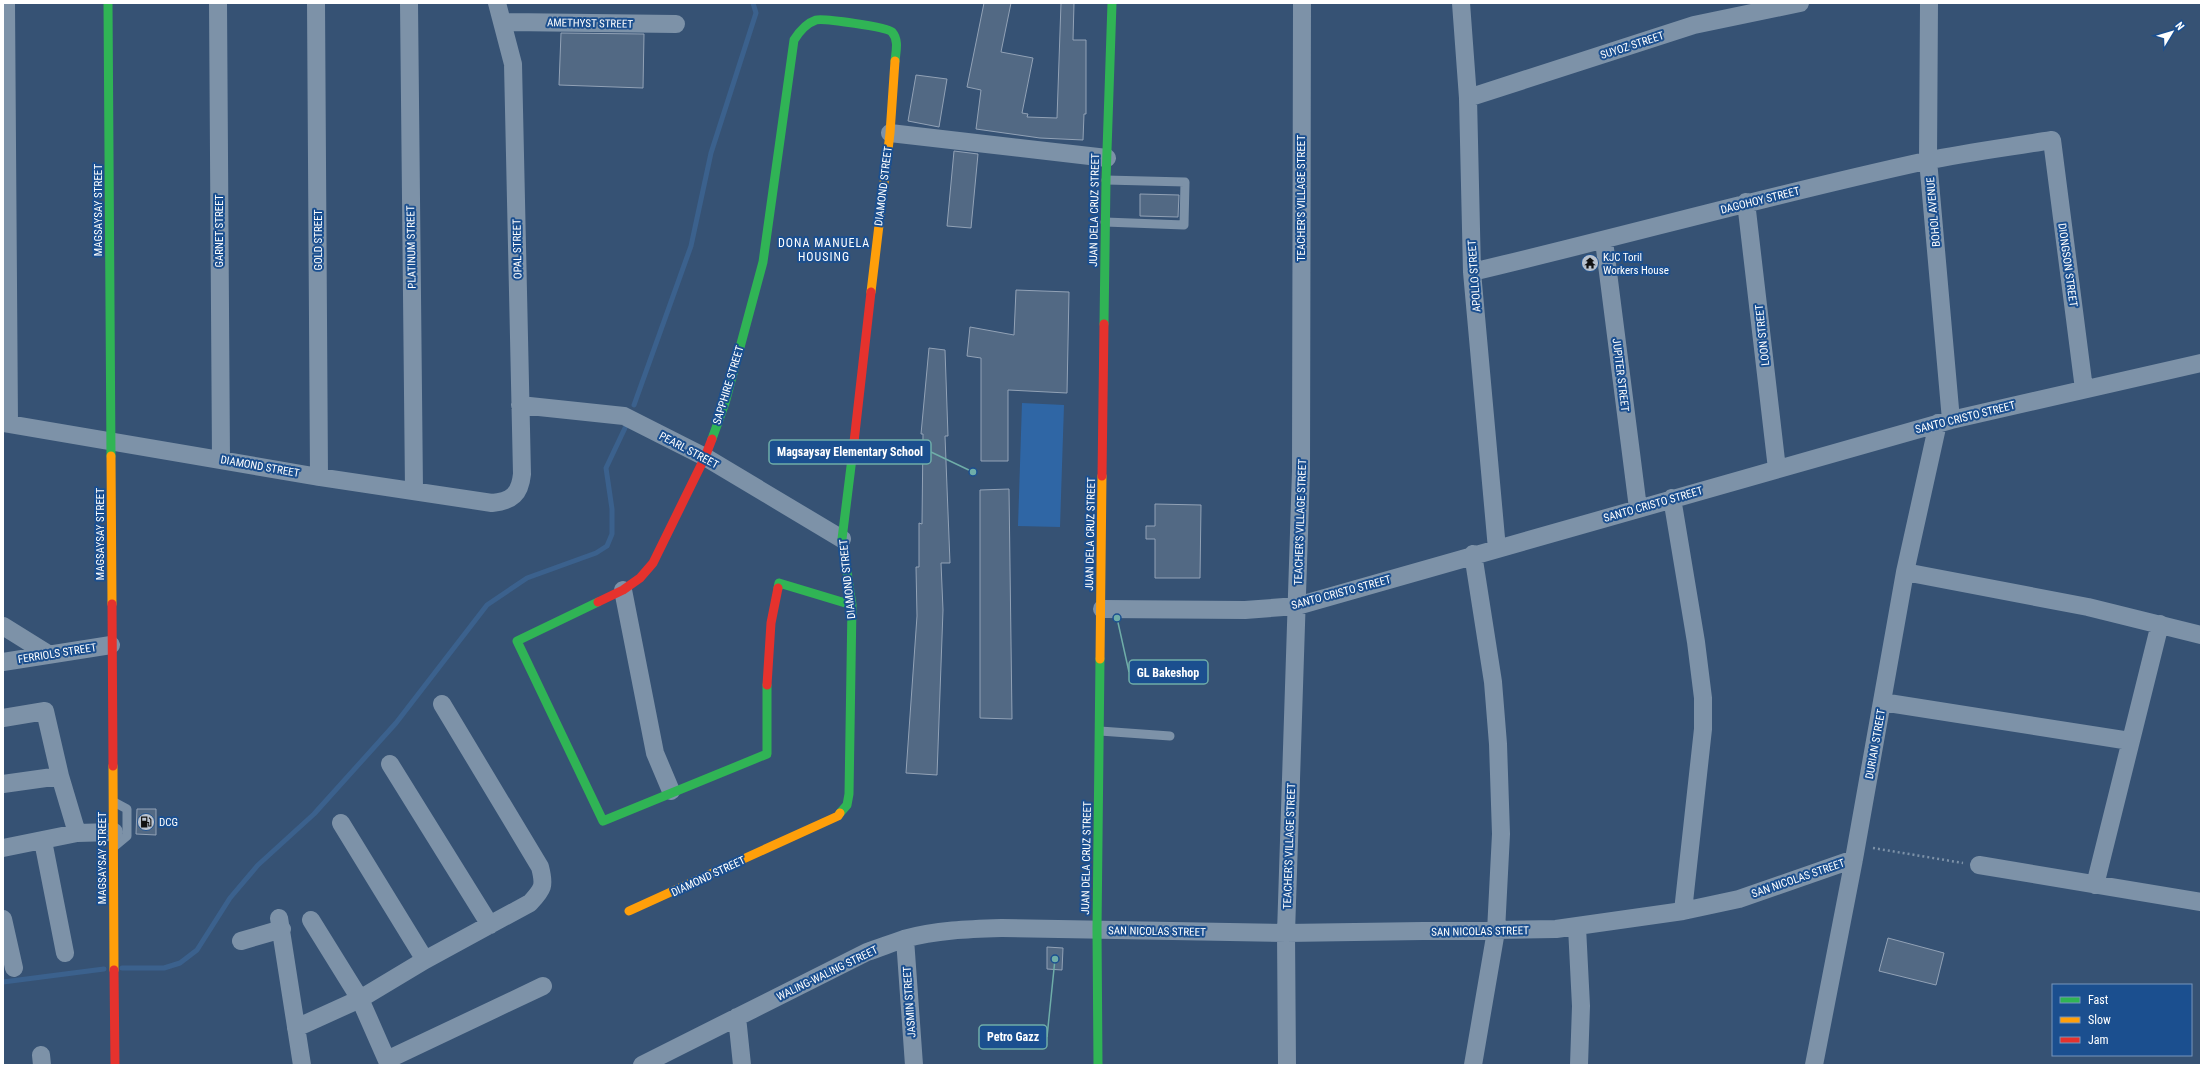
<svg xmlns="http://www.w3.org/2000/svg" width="2204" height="1068" font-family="'Roboto Condensed',sans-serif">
	<rect width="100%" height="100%" fill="#365274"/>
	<path fill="#2f66a5" d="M1022 403 1064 405 1060 527 1018 526Z"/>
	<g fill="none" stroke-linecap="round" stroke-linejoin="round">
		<path stroke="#3b618d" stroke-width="5" d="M634 405 691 246 711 153 756 13 753 3
			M122 968H164L180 963 197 950 230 898 258 865 314 814 396 723 487 605 527 578 596 553 607 546 612 534V509L606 468 625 428
			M3 982 104 969"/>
	</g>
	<path fill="#526984" stroke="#92a2b6" d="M984 3H1011L1001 52 1033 58 1022 113 1028 114 1027 117 1057 118 1061 3H1074L1073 40H1086V114H1084L1083 140 1040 138 976 129 981 90 967 87Z
		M561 33 644 34 643 88 559 85Z
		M916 75 947 79 939 127 908 121Z
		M954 151 978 154 971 228 947 226Z
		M1140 194 1179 195 1178 217 1140 216Z
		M1016 290 1069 292 1067 393 1008 390V461H981V358L967 356 970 327 1014 335Z
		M929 348 945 350 948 436H945L950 563H941L943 610 937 775 906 773 917 616 916 567H919V523L922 524 923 434H921Z
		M1009 489 1012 719 980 718V490Z
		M1155 504 1201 505 1200 578H1155V539H1146V526H1155Z
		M137 809H156V835L136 834Z
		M1888 938 1944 953 1936 985 1879 971Z
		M1047 947 1063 948 1062 970 1047 969Z"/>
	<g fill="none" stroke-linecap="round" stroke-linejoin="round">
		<path stroke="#7d92a8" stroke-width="2.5" stroke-dasharray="2 3" stroke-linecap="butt" d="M1873 848 1963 863"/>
		<path stroke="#7d92a8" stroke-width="9" d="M1105 222 1184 225 1185 182 1106 180
			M1100 731 1170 736
			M114 802 127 809V836L115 846"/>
		<path stroke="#7d92a8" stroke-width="18" d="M6 3 9 424
			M218 3 221 460
			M316 3 319 477
			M409 3 414 490
			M1461 3 1468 98 1472 272 1497 549
			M1929 3 1928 160 1951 420
			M503 22 676 24
			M1468 98 1694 25 1800 3
			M890 133 1107 158
			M1746 202 1777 469
			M1604 241 1638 508
			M1472 272C1624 236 1774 194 1926 161 1968 152 2010 147 2052 140L2084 389
			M520 405 624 416 705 457 842 539
			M3 423 319 477 492 503C512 501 520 494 522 474L513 64 497 3
			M1672 498 1696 642 1703 698V729L1683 911
			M1473 554 1493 682 1498 744 1501 834 1496 931 1473 1065
			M1905 572 2088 607 2201 635
			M623 590 655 753 671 791
			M1102 609 1245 610 1297 606 1951 420 2201 363
			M3 626 48 654
			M3 662 111 645
			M1882 702 2130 741
			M3 718 45 711 60 776 77 833
			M390 764 490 925
			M3 784 60 776
			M341 823 425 960
			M43 841 65 953
			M3 848 77 833 114 832
			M1979 865 2201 902
			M2095 885 2160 624
			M279 918 302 1065
			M3 919 14 968
			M311 920 360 999 389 1065
			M1577 927 1581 1006 1579 1065
			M905 939 914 1065
			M241 941 282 929
			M737 1017 742 1065
			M296 1028 360 999 425 960 530 903C543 889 545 886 540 867L442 704
			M41 1055 42 1065
			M387 1060 543 986
			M642 1065 867 952C879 948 892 943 904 939 936 930 970 929 1002 928L1286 933 1556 929 1683 911 1739 899 1854 859
			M1287 1065 1286 933 1301 471 1302 3
			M1814 1065 1854 859 1905 572 1938 423"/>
		<path stroke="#30b455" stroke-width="9" d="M108 3 111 456
			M1104 324 1106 180 1112 3
			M712 439 725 403 763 262 794 40C799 32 807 23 816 20 823 18 887 27 892 32 899 40 896 51 895 61
			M778 588 779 583 852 605
			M598 602 517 641 603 821 767 754V685
			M840 813 847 805 849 794 852 605 842 539 854 442
			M1098 1065 1097 929 1100 659"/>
		<path stroke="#ff9f0a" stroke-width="9" d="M871 292 890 133 895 61
			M111 456 112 604
			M1100 659 1102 476
			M113 766 114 970
			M629 911 838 816 840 813"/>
		<path stroke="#e5322d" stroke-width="9" d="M854 442 871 292
			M1102 476 1104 324
			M598 602 623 590 640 578 653 563 705 457 712 439
			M112 604 113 766
			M767 685 771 623 778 588
			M114 970 115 1065"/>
	</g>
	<defs>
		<g id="temple-disc" transform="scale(0.9)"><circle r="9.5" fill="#b9c2ce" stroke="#1b4f8f"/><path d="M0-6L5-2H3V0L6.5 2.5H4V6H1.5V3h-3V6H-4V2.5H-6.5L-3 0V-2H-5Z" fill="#111"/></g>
		<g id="fuel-disc" transform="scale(0.9)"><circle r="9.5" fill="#b9c2ce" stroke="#1b4f8f"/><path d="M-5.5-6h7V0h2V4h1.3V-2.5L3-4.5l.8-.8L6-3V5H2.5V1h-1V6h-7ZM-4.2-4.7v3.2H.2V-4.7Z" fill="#111"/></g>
	</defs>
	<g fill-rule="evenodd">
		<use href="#temple-disc" x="1590" y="263"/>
		<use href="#fuel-disc" x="146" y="822"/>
	</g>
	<g text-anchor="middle" stroke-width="4" stroke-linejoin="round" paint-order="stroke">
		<g font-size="11" fill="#fff" stroke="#1b4f8f">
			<text transform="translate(590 23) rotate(1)" y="4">AMETHYST STREET</text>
			<text transform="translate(1632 45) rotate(-18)" y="4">SUYOZ STREET</text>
			<text transform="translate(883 186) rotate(-83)" y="4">DIAMOND STREET</text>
			<text transform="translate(1301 198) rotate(-90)" y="4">TEACHER'S VILLAGE STREET</text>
			<text transform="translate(1760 200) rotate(-14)" y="4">DAGOHOY STREET</text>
			<text transform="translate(98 210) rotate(-90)" y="4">MAGSAYSAY STREET</text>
			<text transform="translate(1094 210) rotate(-89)" y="4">JUAN DELA CRUZ STREET</text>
			<text transform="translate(1933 212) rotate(-95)" y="4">BOHOL AVENUE</text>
			<text transform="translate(219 231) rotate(-90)" y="4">GARNET STREET</text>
			<text transform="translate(318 240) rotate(-90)" y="4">GOLD STREET</text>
			<text transform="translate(411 247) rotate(-91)" y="4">PLATINUM STREET</text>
			<text transform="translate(517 249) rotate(-91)" y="4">OPAL STREET</text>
			<text transform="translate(2068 265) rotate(82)" y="4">DIONGSON STREET</text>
			<text transform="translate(1474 276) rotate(-94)" y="4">APOLLO STREET</text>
			<text transform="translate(1762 335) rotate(-96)" y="4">LOON STREET</text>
			<text transform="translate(1621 375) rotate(83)" y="4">JUPITER STREET</text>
			<text transform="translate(728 385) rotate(-73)" y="4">SAPPHIRE STREET</text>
			<text transform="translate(1965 417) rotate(-14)" y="4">SANTO CRISTO STREET</text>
			<text transform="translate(689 450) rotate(28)" y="4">PEARL STREET</text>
			<text transform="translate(260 466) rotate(10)" y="4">DIAMOND STREET</text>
			<text transform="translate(1653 504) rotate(-16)" y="4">SANTO CRISTO STREET</text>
			<text transform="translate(1300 522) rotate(-88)" y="4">TEACHER'S VILLAGE STREET</text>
			<text transform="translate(100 534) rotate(-90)" y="4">MAGSAYSAY STREET</text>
			<text transform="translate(1090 534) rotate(-89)" y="4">JUAN DELA CRUZ STREET</text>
			<text transform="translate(847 579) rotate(-96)" y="4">DIAMOND STREET</text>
			<text transform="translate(1341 592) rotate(-15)" y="4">SANTO CRISTO STREET</text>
			<text transform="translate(57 653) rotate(-9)" y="4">FERRIOLS STREET</text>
			<text transform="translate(1875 744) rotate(-80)" y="4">DURIAN STREET</text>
			<text transform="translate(1289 846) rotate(-88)" y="4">TEACHER'S VILLAGE STREET</text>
			<text transform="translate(102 858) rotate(-90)" y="4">MAGSAYSAY STREET</text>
			<text transform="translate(1086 858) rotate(-89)" y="4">JUAN DELA CRUZ STREET</text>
			<text transform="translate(708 876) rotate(-25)" y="4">DIAMOND STREET</text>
			<text transform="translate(1798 878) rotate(-19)" y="4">SAN NICOLAS STREET</text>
			<text transform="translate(1157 931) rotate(1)" y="4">SAN NICOLAS STREET</text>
			<text transform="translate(1480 931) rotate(-1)" y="4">SAN NICOLAS STREET</text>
			<text transform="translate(827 973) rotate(-26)" y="4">WALING-WALING STREET</text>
			<text transform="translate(909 1002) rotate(-94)" y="4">JASMIN STREET</text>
		</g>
		<g font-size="11" fill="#fff" stroke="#1b4f8f" text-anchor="start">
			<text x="1603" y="261">KJC Toril<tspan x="1603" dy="13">Workers House</tspan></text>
			<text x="159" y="826">DCG</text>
		</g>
		<g font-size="12" letter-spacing="1" fill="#fff" stroke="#1b4f8f">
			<text x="824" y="247">DONA MANUELA<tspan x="824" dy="14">HOUSING</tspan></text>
		</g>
	</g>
	<path fill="none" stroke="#6fada8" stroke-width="1.5" d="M973 472L931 452M1117 618L1129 672M1055 959L1047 1037"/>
	<g fill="#6fada8" stroke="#1b4f8f" stroke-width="1.5">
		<circle cx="973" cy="472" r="4"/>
		<circle cx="1117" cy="618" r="4"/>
		<circle cx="1055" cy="959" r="4"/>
	</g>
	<g fill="#1b4f8f" stroke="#6fada8" stroke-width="1.5">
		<rect x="769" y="440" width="162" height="24" rx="4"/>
		<rect x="1129" y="660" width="79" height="24" rx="4"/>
		<rect x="979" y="1025" width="68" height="24" rx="4"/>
	</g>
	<g font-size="12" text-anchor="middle" font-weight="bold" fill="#fff">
		<text x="850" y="456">Magsaysay Elementary School</text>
		<text x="1168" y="677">GL Bakeshop</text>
		<text x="1013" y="1041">Petro Gazz</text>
	</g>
	<rect width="2204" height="1068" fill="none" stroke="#ffffff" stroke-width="8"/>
	<rect x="2052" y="984" width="140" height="72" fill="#1b4f8f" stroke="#7695bc"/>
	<rect x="2060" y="997" width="20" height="6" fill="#30b455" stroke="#7695bc"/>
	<text x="2088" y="1004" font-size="12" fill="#ffffff">Fast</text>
	<rect x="2060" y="1017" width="20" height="6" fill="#ff9f0a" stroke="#7695bc"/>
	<text x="2088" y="1024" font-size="12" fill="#ffffff">Slow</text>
	<rect x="2060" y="1037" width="20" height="6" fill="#e5322d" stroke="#7695bc"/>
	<text x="2088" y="1044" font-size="12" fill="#ffffff">Jam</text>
	<g transform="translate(2172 32) rotate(52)" stroke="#1b4f8f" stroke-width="3" paint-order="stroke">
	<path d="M0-3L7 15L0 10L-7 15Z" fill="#ffffff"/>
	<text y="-6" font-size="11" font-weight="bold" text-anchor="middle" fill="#ffffff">N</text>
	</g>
</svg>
